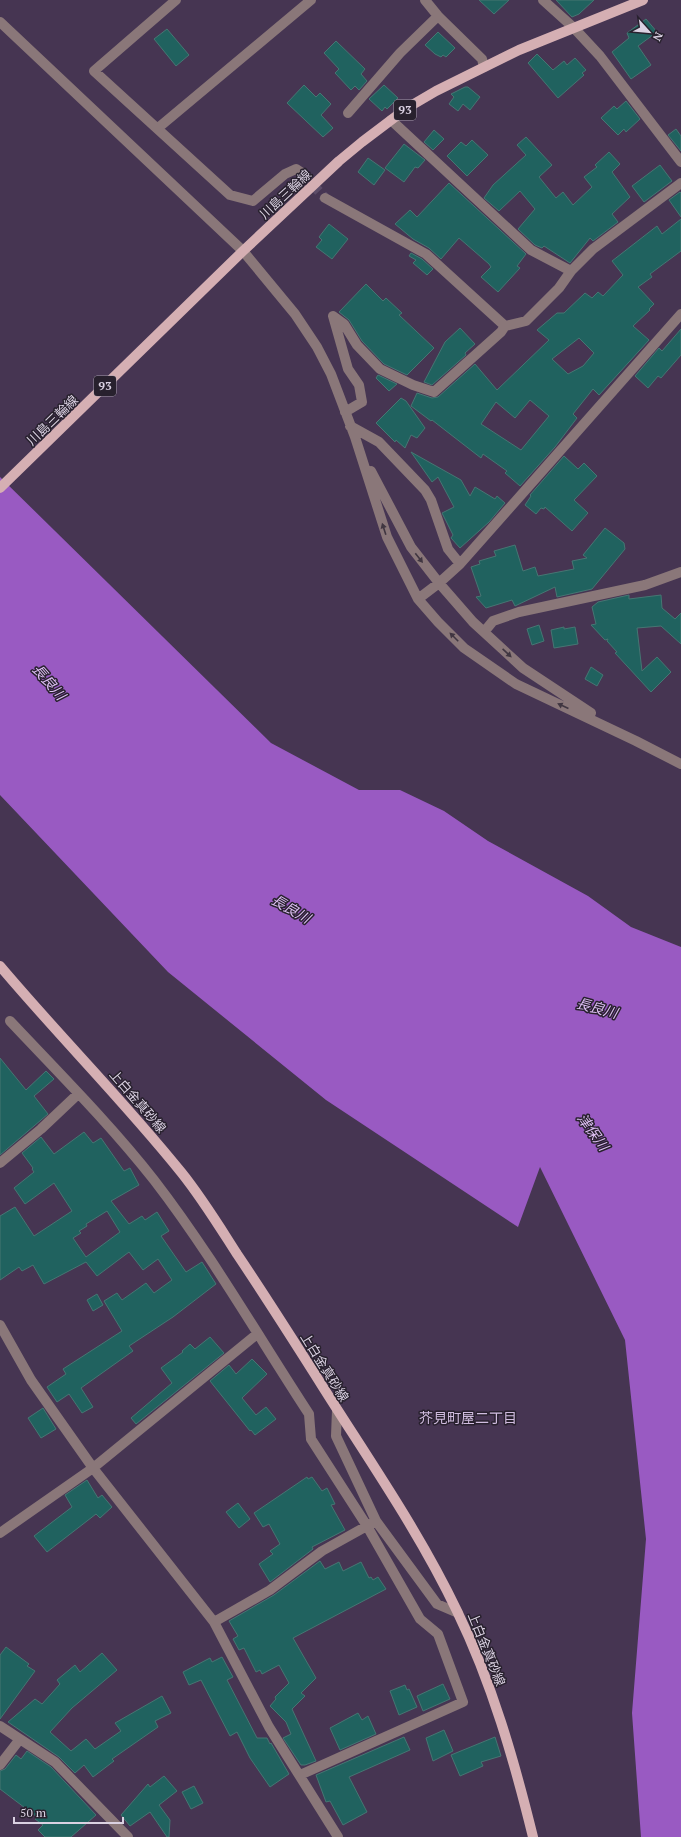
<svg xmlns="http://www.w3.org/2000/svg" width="681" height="1837" font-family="'PT Serif','Noto Sans JP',serif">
	<rect width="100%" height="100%" fill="#463552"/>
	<path fill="#995ac2" d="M0 477 271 743 359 790H400L444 811 488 841 588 896 631 927 681 947V1837H641L632 1713 646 1539 625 1340 540 1167 518 1227 326 1100 168 972 0 795Z"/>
	<path fill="#20625f" stroke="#467673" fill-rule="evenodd" d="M479 0H509L494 14Z
		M556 0H594L579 14 572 17Z
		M646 19 657 32 638 46 651 65 631 79 612 52 629 38 627 33Z
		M167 29 189 55 176 66 154 39Z
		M438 32 455 48 446 57 443 55 441 57 435 54 425 45Z
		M336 41 365 69 361 74 367 81 359 90 355 86 351 90 335 73 339 69 324 53Z
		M537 54 553 70 564 61 567 65 575 58 586 70 582 73 584 75 558 98 528 63Z
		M304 85 316 97 320 93 331 104 321 115 333 128 323 137 287 103Z
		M384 85 398 98 387 109 385 107 382 111 369 99Z
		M465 87H468L480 97 470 110 463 104 458 111 449 104 454 97 451 94Z
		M626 101 640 119 626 132 624 129 618 135 601 118 614 106 617 109Z
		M676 129 681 136V151L668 135Z
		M434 130 444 139 433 150 424 142Z
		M526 137 552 165 539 177 556 198 563 192 573 205 592 187 584 177 597 167 595 165 609 152 620 164 612 172 630 197 612 214 618 222 593 241 590 238 570 263 544 246 542 248 535 245 518 229 535 209 520 191 499 211 484 198 493 185 526 155 517 145Z
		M472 140 488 155 467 176 447 156 461 142 466 146Z
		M404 144 425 160 418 168 415 167 404 182 385 168Z
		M368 158 385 170 374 185 358 172Z
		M660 165 672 181 644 202 632 186Z
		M449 183 526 254 517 266 520 268 498 292 481 277 491 267 489 264 459 238 441 259 429 248 413 239 395 224 410 210 417 217Z
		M680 192 681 193V217L669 200Z
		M681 219V251L650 274 652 277 638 287 654 304 649 309 650 310 633 326 649 340 599 395 593 389 573 414 577 418 555 447 520 486 505 473 507 471 483 454 481 458 432 420 431 421 411 406 417 393 432 398 438 397 475 364 497 390 549 340 537 330 557 313H564L585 293 592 298 598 292 603 296 623 275 612 261 657 226 662 234ZM579 338 594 353 583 366 568 374 552 359ZM530 400 549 416 521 450 481 424 496 402 515 418Z
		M329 224 348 239 332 259 316 247 322 240 319 237Z
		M411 253 422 259 433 269 427 275 413 263 416 260 409 256Z
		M366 284 383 301 386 298 402 313 399 315 434 348 407 375 384 364 362 341 349 320 339 312Z
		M460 328 475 344 465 353 466 355 432 385 424 382 445 342Z
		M681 329V355L661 378 658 376 648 388 635 376 659 348 662 351Z
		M378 375 397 384 389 391 376 378Z
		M401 398 406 401 425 428 417 438 411 435 405 448 396 440 395 442 376 423Z
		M411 452 461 480 470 496 475 487 495 499 497 496 505 503 489 522 460 548 451 538 453 535 442 513 454 507 438 477 432 482Z
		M564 456 578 469 584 463 597 476 574 500 588 513 572 531 545 507 544 509 541 508 536 514 525 505 531 496 530 495Z
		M605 528 624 543 625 549 592 589 557 597 555 587 515 606 512 600 486 608 476 597 481 596 471 567 480 564 479 561 496 556 494 551 515 545 523 571 535 567 538 576 574 569 572 561 587 558 583 555Z
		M629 595V599L661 595 662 608 675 619 681 613V644L661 626 637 628 642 671 657 657 671 672 651 692 615 653 617 652 607 641 608 639 605 640 591 625 596 624 592 607 598 602Z
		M539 625 544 641 532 645 527 629Z
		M564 627V629L575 627 578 644 554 648 551 630Z
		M591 667 603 675 597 686 585 679Z
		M0 1058 26 1090 46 1071 54 1079 34 1096 48 1114 0 1155Z
		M84 1132 93 1143 101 1138 124 1171 130 1168 139 1185 111 1201 129 1224 142 1216 145 1220 157 1212 169 1231 161 1236 186 1272 202 1262 216 1284 173 1317 129 1346 133 1351 81 1388 93 1407 82 1413 69 1394 57 1402 47 1387 66 1374 63 1369 122 1331 104 1301 117 1293 122 1300 146 1283 154 1293 172 1280 158 1259 143 1270 129 1252 97 1276 86 1262 44 1284 33 1265 22 1271 19 1267 0 1280V1216L15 1207 34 1236 72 1211 54 1183 25 1204 14 1188 34 1172 32 1169 33 1168 22 1153 41 1137 54 1154ZM107 1211 120 1232 86 1257 73 1238 81 1233 79 1231 87 1226 86 1224Z
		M97 1294 103 1305 93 1311 87 1300Z
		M210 1337 224 1353 136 1424 131 1418 172 1383 161 1368 183 1352 182 1351 190 1344 195 1349Z
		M252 1359 267 1374 242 1398 256 1415 266 1407 276 1419 255 1435 251 1430 250 1431 210 1381 229 1365 236 1374Z
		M43 1408 56 1429 41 1438 28 1418Z
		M307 1477 308 1479 312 1477 322 1491 327 1488 335 1504 331 1505 345 1530 312 1547 313 1549 270 1582 259 1564 273 1554 270 1551 280 1544 269 1524 263 1527 254 1513Z
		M87 1480 98 1498 102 1495 112 1507 100 1518 96 1514 47 1552 34 1536 72 1507 65 1495Z
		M238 1503 250 1519 239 1528 226 1512Z
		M320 1561 325 1569 339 1562 343 1571 361 1562 369 1578 371 1577 373 1580 378 1577 386 1589 293 1638 316 1678 301 1693 305 1696 292 1709 316 1761 305 1765H301L283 1738 291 1734 286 1722 270 1706 276 1699 275 1697 289 1683 279 1665 262 1674 260 1670 256 1672 244 1648 239 1650 233 1639 238 1636 229 1621 274 1595Z
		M6 1647 29 1664 27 1666 35 1671 0 1719V1655Z
		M102 1653 117 1670 72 1708 50 1732 71 1751 86 1739 95 1749 121 1731 115 1723 162 1696 171 1713 155 1721 158 1727 112 1759 114 1761 93 1777 84 1765 75 1773 59 1757 8 1722 35 1699 42 1704 60 1684 57 1680 75 1665 80 1672Z
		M222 1657 233 1677 227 1680 257 1738H267L270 1744 271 1743 289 1774 270 1787 250 1758 237 1732 230 1736 201 1680 189 1685 183 1672 210 1658 212 1662Z
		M443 1684 450 1699 423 1711 417 1696Z
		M405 1685 407 1690 409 1689 417 1707 399 1715 390 1691Z
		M358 1713 362 1720 368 1716 376 1734 340 1750 330 1728Z
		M444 1730 453 1751 433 1761 426 1738Z
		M404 1737 410 1750 349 1777 367 1812 343 1825 330 1801 326 1802 316 1775Z
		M495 1737 501 1756 481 1762 483 1766 460 1776 451 1755Z
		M27 1751 51 1767 96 1815 71 1837H45L38 1830 43 1825 35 1819 37 1817 0 1789V1771L5 1769 16 1755 21 1759Z
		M164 1776 177 1791 159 1805 170 1820 169 1837H167L150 1812 130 1826 121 1815 148 1784 150 1787Z
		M194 1786 203 1803 191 1809 182 1792Z"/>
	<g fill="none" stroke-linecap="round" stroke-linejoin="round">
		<path stroke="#5c4c68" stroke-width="10" stroke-dasharray="10 5" stroke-linecap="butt" d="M302 173 325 198"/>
		<path stroke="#8a7779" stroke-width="10" d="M176 0 94 71 230 195 253 201 285 174 296 169 302 173
			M425 0 438 16 482 59 484 67
			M543 0 574 28 600 56 681 162
			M0 22 243 251 295 314 317 347 331 374 355 437 387 537 418 599 438 622 464 648 516 684 636 741 681 764
			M348 113 400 53 438 16
			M391 120 531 250 571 271
			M158 128 311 0
			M325 198 426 254 505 326
			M345 412 362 402 359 385 348 369 333 316 344 324 357 345 380 369 413 385 434 392 501 332 505 326 526 321 559 288 571 271 593 249 681 183
			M350 426 379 442 425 490 431 500 448 549 460 564
			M371 471 411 547 439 583 473 622 523 668 591 713
			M418 599 439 583 460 564 681 314
			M484 632 493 621 519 612 645 585 681 572
			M10 1021C59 1073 110 1124 154 1180 211 1254 258 1336 309 1414L311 1439 367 1526 420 1619 438 1634 463 1702 300 1775
			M0 1163 41 1129 78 1094
			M0 1325 31 1380 93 1468 214 1622 269 1727 338 1837
			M376 1521 437 1604 458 1613
			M0 1533 93 1468 257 1334
			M214 1622 270 1590 322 1551 376 1521 336 1436 337 1410
			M0 1726 55 1762 128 1837
			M0 1765 20 1739"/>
		<path stroke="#d5afb3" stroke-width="10" d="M0 488 243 251 339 161 362 142 407 108 436 91 519 50 643 0
			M0 966C59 1036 124 1101 181 1172 202 1198 219 1226 237 1254 264 1294 290 1335 316 1376 364 1453 418 1529 457 1611 492 1683 514 1760 533 1837"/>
	</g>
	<defs><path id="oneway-solid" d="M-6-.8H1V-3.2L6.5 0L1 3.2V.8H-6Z"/></defs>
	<g fill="#403641">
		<use href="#oneway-solid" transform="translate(384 529) rotate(-108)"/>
		<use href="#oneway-solid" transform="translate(419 558) rotate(52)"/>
		<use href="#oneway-solid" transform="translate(454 637) rotate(-135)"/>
		<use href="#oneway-solid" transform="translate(507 653) rotate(43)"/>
		<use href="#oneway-solid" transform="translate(563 706) rotate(-155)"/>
	</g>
	<g text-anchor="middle" stroke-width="3" stroke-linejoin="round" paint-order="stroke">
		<g fill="#28212e" stroke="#a59cac" stroke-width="1">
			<rect x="394" y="100" width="22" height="20" rx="3"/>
			<rect x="94" y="376" width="22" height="20" rx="3"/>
		</g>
		<g font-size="12" font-weight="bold" fill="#dad1e2">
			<text x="405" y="114">93</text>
			<text x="105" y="390">93</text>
		</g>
		<g font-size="13" fill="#dad1e2" stroke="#28212e">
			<text transform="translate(285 194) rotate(-43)" y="5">川島三輪線</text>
			<text transform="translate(52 420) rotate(-44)" y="5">川島三輪線</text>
			<text transform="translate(138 1101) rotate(49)" y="5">上白金真砂線</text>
			<text transform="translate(325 1367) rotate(58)" y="5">上白金真砂線</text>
			<text transform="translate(487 1649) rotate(68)" y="5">上白金真砂線</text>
		</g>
		<g font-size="14" font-style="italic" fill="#ddbff3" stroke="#28212e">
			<text transform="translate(49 682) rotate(49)" y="5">長良川</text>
			<text transform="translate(291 909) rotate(30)" y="5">長良川</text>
			<text transform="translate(597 1008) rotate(15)" y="5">長良川</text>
			<text transform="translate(593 1132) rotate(54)" y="5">津保川</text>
		</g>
		<g font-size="14" fill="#d0bcdf" stroke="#28212e">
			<text x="468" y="1423">芥見町屋二丁目</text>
		</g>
	</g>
	<g transform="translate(649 32) rotate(117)" stroke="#28212e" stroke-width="3" paint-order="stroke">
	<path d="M0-3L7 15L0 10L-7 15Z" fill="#dad1e2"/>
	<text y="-6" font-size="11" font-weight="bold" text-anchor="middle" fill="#dad1e2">N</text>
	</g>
	<path d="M14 1817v6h109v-6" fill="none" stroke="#dad1e2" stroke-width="2"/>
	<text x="20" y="1817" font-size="12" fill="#dad1e2" stroke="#28212e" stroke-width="3" paint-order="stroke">50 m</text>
</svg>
